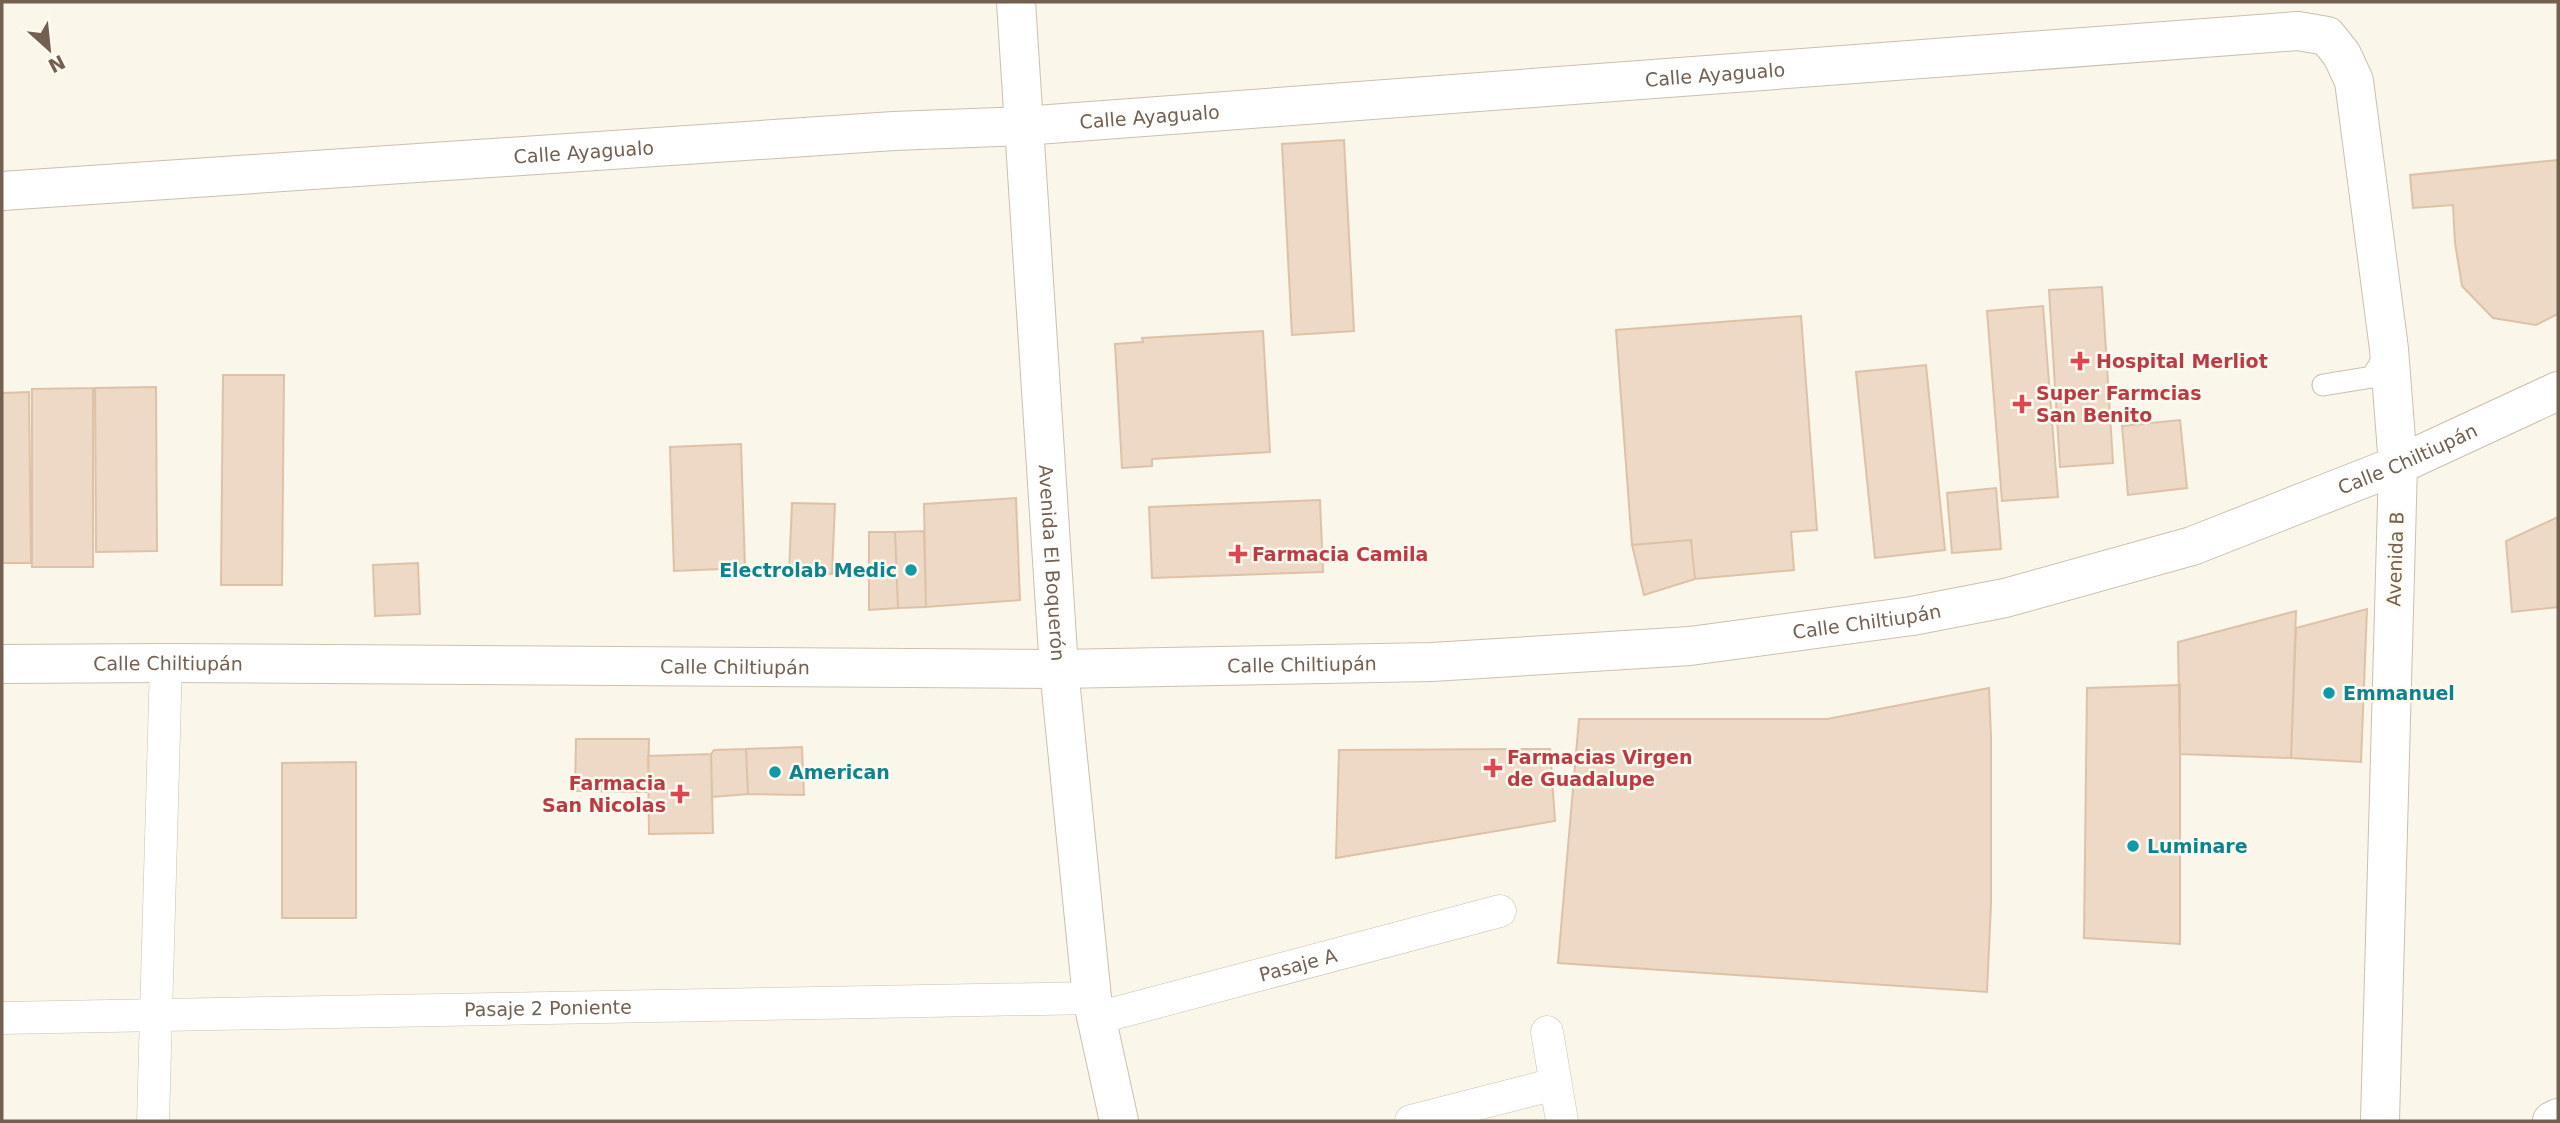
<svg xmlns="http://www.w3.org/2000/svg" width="2560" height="1123" font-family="'DejaVu Sans',sans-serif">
	<rect width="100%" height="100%" fill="#faf6ea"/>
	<path fill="#edd9c5" stroke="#dec2a7" stroke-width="2" d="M1344 140 1354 331 1292 335 1282 144Z
		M2558 160V314L2536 325 2493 318 2462 286 2455 243 2453 205 2413 208 2410 175Z
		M2102 287 2113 463 2060 467 2049 290Z
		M2043 306 2058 497 2002 501 1987 311Z
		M1801 316 1817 530 1791 532 1794 570 1695 579 1691 540 1632 545 1616 330Z
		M1263 331 1270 452 1152 459V466L1122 468 1115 344 1143 342 1142 338Z
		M1926 365 1945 550 1875 558 1856 372Z
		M223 375H284L282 585H221Z
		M156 387 157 551 96 552 95 388Z
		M93 388V567H32V389Z
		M29 392 31 563H2V393Z
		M2180 420 2187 488 2128 495 2122 426Z
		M741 444 745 568 674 571 670 447Z
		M1996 488 2001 549 1952 553 1947 493Z
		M1016 498 1020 600 926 607 924 504Z
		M1320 500 1323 572 1152 578 1149 507Z
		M792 503 835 504 832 574 789 573Z
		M2558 517V607L2512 612 2506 541Z
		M924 531 926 607 898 608 895 532Z
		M869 532H895L898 608 869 610Z
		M1691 540 1695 579 1644 595 1632 545Z
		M418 563 420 614 375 616 373 565Z
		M2367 609 2361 762 2291 758 2296 628Z
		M2296 611 2291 758 2180 754 2178 642Z
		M2180 685V944L2084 938 2087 688Z
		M1989 688 1991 737V904L1987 992 1558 963 1579 719H1827Z
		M576 739H649L648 792 575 791Z
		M802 747 804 795 748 794 746 749Z
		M746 749 748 794 712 797 711 754 714 750Z
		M1550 749 1555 821 1336 858 1339 750Z
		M711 754 713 833 649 834 648 756Z
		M356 762V918H282V763Z"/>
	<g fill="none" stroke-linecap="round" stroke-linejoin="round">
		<g stroke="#ccbfb1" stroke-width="23">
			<path id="service" d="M2323 385 2372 377 2386 354"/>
		</g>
		<g stroke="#ccbfb1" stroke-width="33">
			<g id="pedestrian">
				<path id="s1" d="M2 1018 1092 998"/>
				<path id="s2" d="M1097 1018 1500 911"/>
				<path d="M1547 1032 1562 1121"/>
				<path d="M153 1121 166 663"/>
				<path d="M1411 1121 1555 1084"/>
			</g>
		</g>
		<g stroke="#ccbfb1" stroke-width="40">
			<g id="minor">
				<path id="s3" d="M2 191 894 131 1023 126 2298 31 2327 36 2342 55 2354 81 2389 349 2398 465 2380 1121"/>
				<path d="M2552 1121 2558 1118"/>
			</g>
		</g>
		<g stroke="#ccbfb1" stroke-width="40">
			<g id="tertiary">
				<path id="s4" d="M1016 2 1059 669 1092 998 1119 1121"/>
			</g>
		</g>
		<g stroke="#cec0af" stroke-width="40">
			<g id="secondary">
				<path id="s5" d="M2 664 166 663 1059 669 1432 662 1690 646 1912 616 2005 598 2192 546 2398 465 2558 391"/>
			</g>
		</g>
		<use href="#service" stroke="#fff" stroke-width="21"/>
		<use href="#pedestrian" stroke="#fff" stroke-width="32"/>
		<use href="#minor" stroke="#fff" stroke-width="38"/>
		<use href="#tertiary" stroke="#fff" stroke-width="38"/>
		<use href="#secondary" stroke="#fff" stroke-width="38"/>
	</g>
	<g fill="#e0444e" stroke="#fdfaf0" stroke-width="2.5">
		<path d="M2076.5 350.5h7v7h7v7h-7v7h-7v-7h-7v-7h7z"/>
		<path d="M2018.5 393.5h7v7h7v7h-7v7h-7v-7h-7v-7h7z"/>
		<path d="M1234.5 543.5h7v7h7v7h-7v7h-7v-7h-7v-7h7z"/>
		<path d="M1489.5 757.5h7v7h7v7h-7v7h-7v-7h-7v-7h7z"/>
		<path d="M676.5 783.5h7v7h7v7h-7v7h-7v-7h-7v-7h7z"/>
	</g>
	<g fill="#0f9aa8" stroke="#fdfaf0" stroke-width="2.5">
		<circle cx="911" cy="570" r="7"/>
		<circle cx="2329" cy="693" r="7"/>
		<circle cx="775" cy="772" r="7"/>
		<circle cx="2133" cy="846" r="7"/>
	</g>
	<g text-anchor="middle" stroke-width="5" stroke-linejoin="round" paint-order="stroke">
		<g font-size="19" fill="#736050" stroke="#fdfaf0">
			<text dy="7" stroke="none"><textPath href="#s3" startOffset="1717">Calle Ayagualo</textPath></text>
			<text dy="7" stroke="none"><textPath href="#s3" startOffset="1150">Calle Ayagualo</textPath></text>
			<text dy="7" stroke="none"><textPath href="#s3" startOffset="583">Calle Ayagualo</textPath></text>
			<text dy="7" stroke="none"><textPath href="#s5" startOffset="2434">Calle Chiltiupán</textPath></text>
			<text transform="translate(2395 559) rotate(-88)" y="7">Avenida B</text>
			<text dy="7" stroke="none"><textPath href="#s4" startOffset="562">Avenida El Boquerón</textPath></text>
			<text dy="7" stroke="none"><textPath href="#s5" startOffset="1867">Calle Chiltiupán</textPath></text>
			<text dy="7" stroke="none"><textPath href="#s5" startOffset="166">Calle Chiltiupán</textPath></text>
			<text dy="7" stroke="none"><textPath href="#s5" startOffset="1300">Calle Chiltiupán</textPath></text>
			<text dy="7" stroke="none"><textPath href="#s5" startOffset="733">Calle Chiltiupán</textPath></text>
			<text dy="7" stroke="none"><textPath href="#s2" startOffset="208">Pasaje A</textPath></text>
			<text dy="7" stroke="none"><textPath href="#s1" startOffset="546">Pasaje 2 Poniente</textPath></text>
		</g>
		<g font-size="19" font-weight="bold" fill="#be3a42" stroke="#fdfaf0" text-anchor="start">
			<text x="2096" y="368">Hospital Merliot</text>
			<text x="2036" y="400">Super Farmcias<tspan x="2036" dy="22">San Benito</tspan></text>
			<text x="1252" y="561">Farmacia Camila</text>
			<text x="1507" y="764">Farmacias Virgen<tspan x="1507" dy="22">de Guadalupe</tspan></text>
			<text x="666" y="790" text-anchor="end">Farmacia<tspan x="666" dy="22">San Nicolas</tspan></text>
		</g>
		<g font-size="19" font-weight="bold" fill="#0d838f" stroke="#fdfaf0" text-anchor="start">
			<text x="897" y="577" text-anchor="end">Electrolab Medic</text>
			<text x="2343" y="700">Emmanuel</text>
			<text x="789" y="779">American</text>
			<text x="2147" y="853">Luminare</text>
		</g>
	</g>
	<rect width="2560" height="1123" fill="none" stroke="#736050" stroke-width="7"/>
	<g transform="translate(49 49) rotate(153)" stroke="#fdfaf0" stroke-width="5" paint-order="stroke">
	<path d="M0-5L12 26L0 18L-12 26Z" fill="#736050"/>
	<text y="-10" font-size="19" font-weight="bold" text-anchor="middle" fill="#736050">N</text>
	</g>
</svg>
